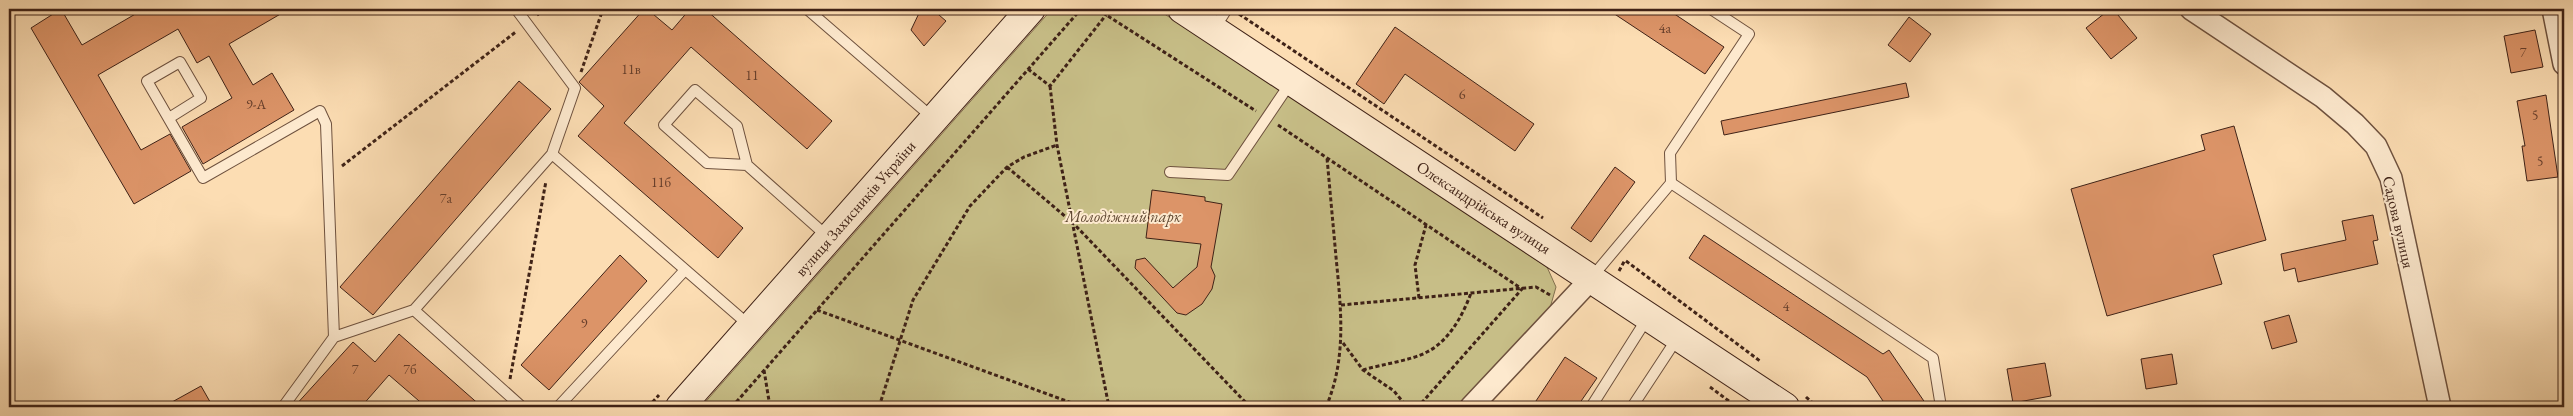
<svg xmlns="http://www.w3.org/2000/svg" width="2573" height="416" font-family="'EB Garamond',serif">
	<rect width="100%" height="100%" fill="#fcddb3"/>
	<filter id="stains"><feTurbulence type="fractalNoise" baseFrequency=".004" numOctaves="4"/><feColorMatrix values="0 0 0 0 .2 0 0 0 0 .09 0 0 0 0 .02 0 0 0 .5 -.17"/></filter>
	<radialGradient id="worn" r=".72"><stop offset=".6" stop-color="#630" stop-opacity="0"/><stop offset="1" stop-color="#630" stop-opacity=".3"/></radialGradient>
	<path fill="#c7be87" stroke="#83704f" d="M1052 9H1157L1547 267 1556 287 1550 308 1458 407H701Z"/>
	<path fill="#dc9468" stroke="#3f2217" d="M61 9 82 45 144 9H289L229 44 253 85 272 73 294 110 203 164 182 127 232 98 209 56 197 63 178 29 98 75 141 150 170 134 191 171 134 204 31 28Z
		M644 9H647L672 30 690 9H705L832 121 807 149 691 47 624 123 743 228 718 258 578 136 604 106 579 82Z
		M921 9H932L946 21 924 46 911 30Z
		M1607 9H1667L1724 47 1705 74Z
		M2110 9H2113L2137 38 2111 59 2086 28Z
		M1909 17 1931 34 1910 62 1888 45Z
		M1395 27 1534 124 1515 151 1405 74 1384 104 1356 84Z
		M2535 30 2543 67 2511 73 2504 36Z
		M519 81 551 109 373 315 340 287Z
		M1906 83 1909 97 1724 135 1721 121Z
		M2546 95 2558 177 2527 181 2522 146H2525L2517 101Z
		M2234 126 2266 240 2213 255 2222 284 2107 316 2071 189 2205 150 2201 135Z
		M1615 167 1635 182 1591 242 1571 228Z
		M1152 190 1205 197V201L1222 204 1211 267 1215 276 1212 289 1202 304 1186 315 1177 313 1135 268 1136 260 1145 258 1173 288 1197 267 1201 244 1146 238Z
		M2373 215 2378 240 2373 241 2378 264 2298 282 2295 268 2284 271 2281 254 2346 240 2342 221Z
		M1704 235 1883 354 1889 350 1928 407H1887L1867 377 1689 258Z
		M620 255 647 281 549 390 521 365Z
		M2289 315 2297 342 2272 349 2264 322Z
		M399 334 482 407H426L389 375 361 407H294L353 342 375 362Z
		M2172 354 2177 384 2146 389 2141 359Z
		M1565 357 1597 378 1577 407H1532Z
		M2045 363 2051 396 2013 403 2007 369Z
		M201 386 213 407H163Z"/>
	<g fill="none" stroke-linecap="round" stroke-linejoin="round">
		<g stroke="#6e513e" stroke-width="12">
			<path id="service" d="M516 9 575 88 552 154 750 326
				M807 9 933 118
				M1214 29 1227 9
				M169 118 201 98 180 62 147 81 203 178 320 111 326 124 334 337
				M747 165 707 163 664 125 695 90 737 126 747 165 828 237
				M1170 172 1228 175 1291 82
				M1671 183 1933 358 1941 407
				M1592 277 1671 183 1670 153 1749 34 1711 9
				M414 310 522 407
				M283 407 334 337 414 310 552 154
				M558 407 685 270
				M1591 407 1648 317
				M1632 407 1678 337"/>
		</g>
		<g stroke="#6e513e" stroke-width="24">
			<path id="minor" d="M2191 9 2323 97 2355 124 2376 146 2391 178 2440 407
				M2553 9 2564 64
				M1471 407 1592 278"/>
		</g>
		<g stroke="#3f2217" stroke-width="30">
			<path id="secondary" d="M1182 9 1785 407
				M680 407 1031 9"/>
		</g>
		<path stroke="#3f2217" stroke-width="3" stroke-dasharray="4 2.5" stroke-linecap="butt" d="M1097 9 1256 111
			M1239 14 1543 218
			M537 15 545 9
			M1028 69 1050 86 1106 15
			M581 72 603 9
			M1050 86 1057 145 1109 407
			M1278 125 1522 289 1418 407
			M342 166 517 31
			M1007 167 1073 223 1250 407
			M1626 261 1760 361
			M1619 271 1625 260
			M1419 298 1415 265 1426 225
			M1341 305 1536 287 1550 295
			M817 310 1083 407
			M1343 343 1363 370 1394 391 1407 407
			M764 370 770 407
			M1363 370C1382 364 1410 361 1427 352 1449 341 1463 315 1471 293
			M510 379 546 181
			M1710 387 1737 407
			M1806 397 1817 407
			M648 407 659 395
			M732 407 1081 9
			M879 407 913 300 970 206 1007 167 1024 157 1057 145
			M1326 407C1347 358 1341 309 1336 257 1333 224 1330 191 1327 158"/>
		<use href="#service" stroke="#fde9ce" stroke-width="10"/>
		<use href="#minor" stroke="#fde9ce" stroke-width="21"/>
		<use href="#secondary" stroke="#fde9ce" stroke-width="28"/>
	</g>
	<g text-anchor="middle" stroke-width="4" stroke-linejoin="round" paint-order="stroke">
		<g font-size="14" fill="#663e2b">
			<text x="1665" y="33">4а</text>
			<text x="2523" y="57">7</text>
			<text x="631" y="74">11в</text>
			<text x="752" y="80">11</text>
			<text x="1462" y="99">6</text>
			<text x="256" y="109">9-А</text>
			<text x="2535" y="120">5</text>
			<text x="2540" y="166">5</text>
			<text x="661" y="187">11б</text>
			<text x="446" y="203">7а</text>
			<text x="1786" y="311">4</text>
			<text x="584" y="328">9</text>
			<text x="355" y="374">7</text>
			<text x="410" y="374">7б</text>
		</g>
		<g font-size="16" fill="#3f2217" stroke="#fde9ce">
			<text transform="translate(1484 207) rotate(33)" y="6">Олександрійська вулиця</text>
			<text transform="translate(855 208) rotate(-49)" y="6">вулиця Захисників України</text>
			<text transform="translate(2399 222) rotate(77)" y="6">Садова вулиця</text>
		</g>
		<g font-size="16" font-style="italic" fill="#614933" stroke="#fde9ce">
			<text x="1123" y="222">Молодіжний парк</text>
		</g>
	</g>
	<rect width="2573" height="416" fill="none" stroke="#fcddb3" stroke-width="30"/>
	<rect x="10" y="10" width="2553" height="396" fill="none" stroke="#3f2217" stroke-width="2.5"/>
	<rect x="15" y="15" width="2543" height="386" fill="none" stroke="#3f2217"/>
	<rect width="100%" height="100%" filter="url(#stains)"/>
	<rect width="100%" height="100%" fill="url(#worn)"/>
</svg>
